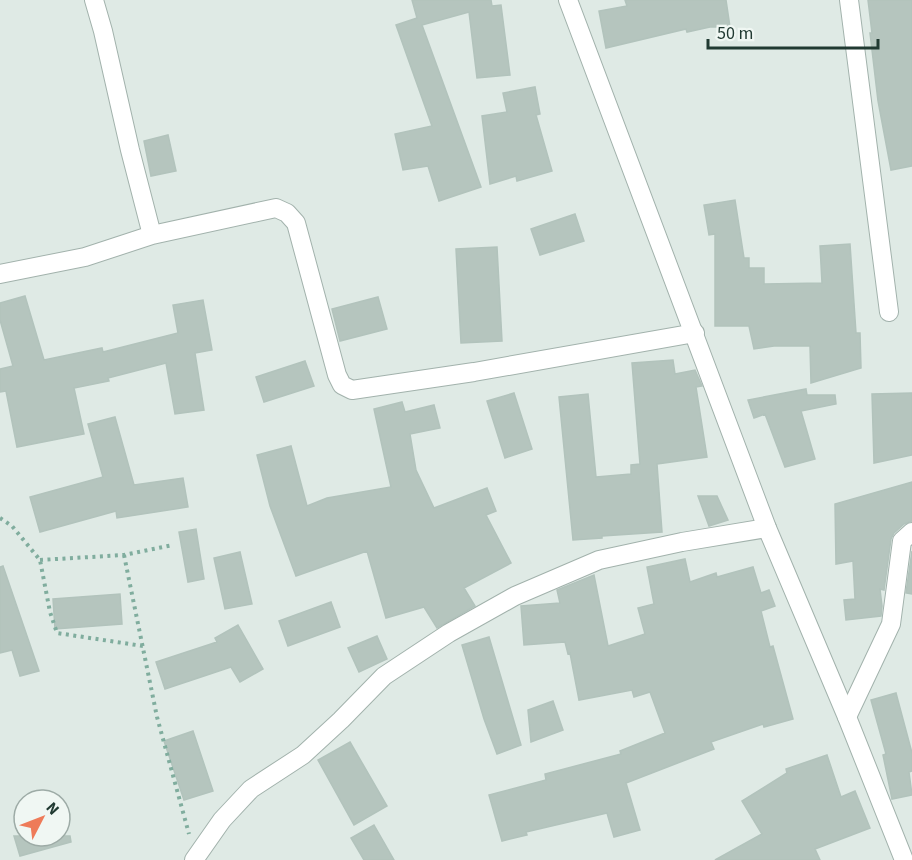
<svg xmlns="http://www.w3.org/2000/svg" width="912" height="860" font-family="'Source Sans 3',sans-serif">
	<rect width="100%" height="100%" fill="#dfeae5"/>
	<path fill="#b5c5be" stroke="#b2c3bc" stroke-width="1.5" d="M412 0H491L492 6 501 5 510 75 477 78 469 12 422 25 481 187 439 201 428 166 403 170 395 134 432 126 396 25 417 18Z
		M625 0H726L730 27H710L687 32 686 29 606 48 599 11 627 6Z
		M868 0H912V166L891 170 878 101 870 33H872Z
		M535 87 540 114 536 115 552 171 517 181 516 176 490 184 482 116 507 112 503 93Z
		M168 135 176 171 151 176 144 141Z
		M735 200 744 258H749V268H764V284L822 283 820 246 850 244 856 333H860L861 368 811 383 810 346H774L754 349 749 326H715V234L709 235 704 205Z
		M575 214 584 241 540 255 531 229Z
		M497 247 502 341 461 343 456 249Z
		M25 296 44 360 102 348 103 352 178 333 173 305 203 300 212 350 195 353 204 410 175 414 166 363 108 378 109 381 74 388 84 434 17 447 6 391 0 392V369L13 366 0 320V303Z
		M378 297 387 329 340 341 332 309Z
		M673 360 675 374 695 370 702 386 696 387 707 457 657 464 662 532 602 536V538L573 540 559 397 588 394 596 477 631 474V465L640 464 632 363Z
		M305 361 314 386 264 402 256 377Z
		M806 389 807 395H835L836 404 801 411 815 459 785 467 765 414 754 418 748 400Z
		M514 393 532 449 505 458 487 401Z
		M912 393V455L874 463 872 394Z
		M402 402 405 412 434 405 440 428 410 434 416 470 434 508 487 488 496 511 486 515 511 563 464 588 475 606 437 628 424 607 386 618 367 551 296 576 270 506 257 455 291 446 307 506 327 498 391 487 374 409Z
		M115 417 134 485 183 478 188 507 117 518 116 511 40 532 30 497 103 477 88 424Z
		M912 482V521L904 524 894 533 891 539 884 590 880 589 882 606 881 616 846 620 844 600 855 599 853 561 836 564 835 504Z
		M698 496H717L728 520 709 526Z
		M196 529 204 579 188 582 179 532Z
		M912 551V594L906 593Z
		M240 552 252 604 225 609 214 558Z
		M685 559 690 582 716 573 717 577 753 567 761 593 769 590 775 606 761 611 770 647 773 646 793 719 764 727 763 724 711 742 714 749 626 783 640 830 614 837 607 813 526 832 527 835 502 841 489 795 546 780 545 774 621 754 620 751 665 733 650 692 634 697 632 690 579 700 570 653 568 654 565 642 524 645 521 606 560 603 557 590 594 575 608 646 645 634 638 608 654 604 647 567Z
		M3 566 39 671 20 676 12 650 0 653V567Z
		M120 594 122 624 55 629 53 599Z
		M331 602 340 627 288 646 279 621Z
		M238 625 263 669 240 682 231 667 165 689 156 662 217 642 215 638Z
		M377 636 387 659 359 672 348 648Z
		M489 637 521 745 497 754 484 719 462 645Z
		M896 693 912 753V771L909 772 912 795 892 799 883 755 886 754 871 700Z
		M553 701 563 730 531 742 528 710Z
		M193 731 213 791 184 800 164 741Z
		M350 742 387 806 354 825 318 760Z
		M827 755 841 797 855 791 870 828 815 849 820 860H715L762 834 742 801 787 773 786 769Z
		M374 825 394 860H364L351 838Z
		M14 836H70L71 842 20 856Z"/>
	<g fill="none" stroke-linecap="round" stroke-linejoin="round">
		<g stroke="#a2b2ac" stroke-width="20">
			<path id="minor" d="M94 0 103 31 130 150 152 235
				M849 0 889 312
				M0 274 85 257 152 235 276 208 287 213 296 223 337 375 342 385 352 390 474 372 695 333
				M847 717 891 624 902 541 912 532
				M194 860 222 820 251 789 303 755 341 720 384 676 449 633 515 596 599 560 682 542 767 528"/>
		</g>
		<g stroke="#a2b2ac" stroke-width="20">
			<path id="tertiary" d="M568 0 767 528 847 717 904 860"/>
		</g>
		<path stroke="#80ad9e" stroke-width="4" stroke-dasharray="3 4.5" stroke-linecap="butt" d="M0 518 12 526 40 560 50 612 57 633 143 646
			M124 555 157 717 189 834
			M40 560 124 555 173 545"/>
		<use href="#minor" stroke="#fff" stroke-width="18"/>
		<use href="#tertiary" stroke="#fff" stroke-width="18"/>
	</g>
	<g transform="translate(42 818) rotate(48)"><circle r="28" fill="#f0f7f3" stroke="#9daba6" stroke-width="1.5"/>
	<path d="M0-4.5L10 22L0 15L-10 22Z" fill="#ee7b59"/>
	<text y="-9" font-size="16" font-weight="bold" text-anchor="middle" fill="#213a32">N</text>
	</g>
	<path d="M708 39v9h170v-9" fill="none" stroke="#213a32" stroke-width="3"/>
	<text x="717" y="39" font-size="18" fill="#213a32" stroke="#f0f7f3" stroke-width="4.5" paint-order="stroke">50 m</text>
</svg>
